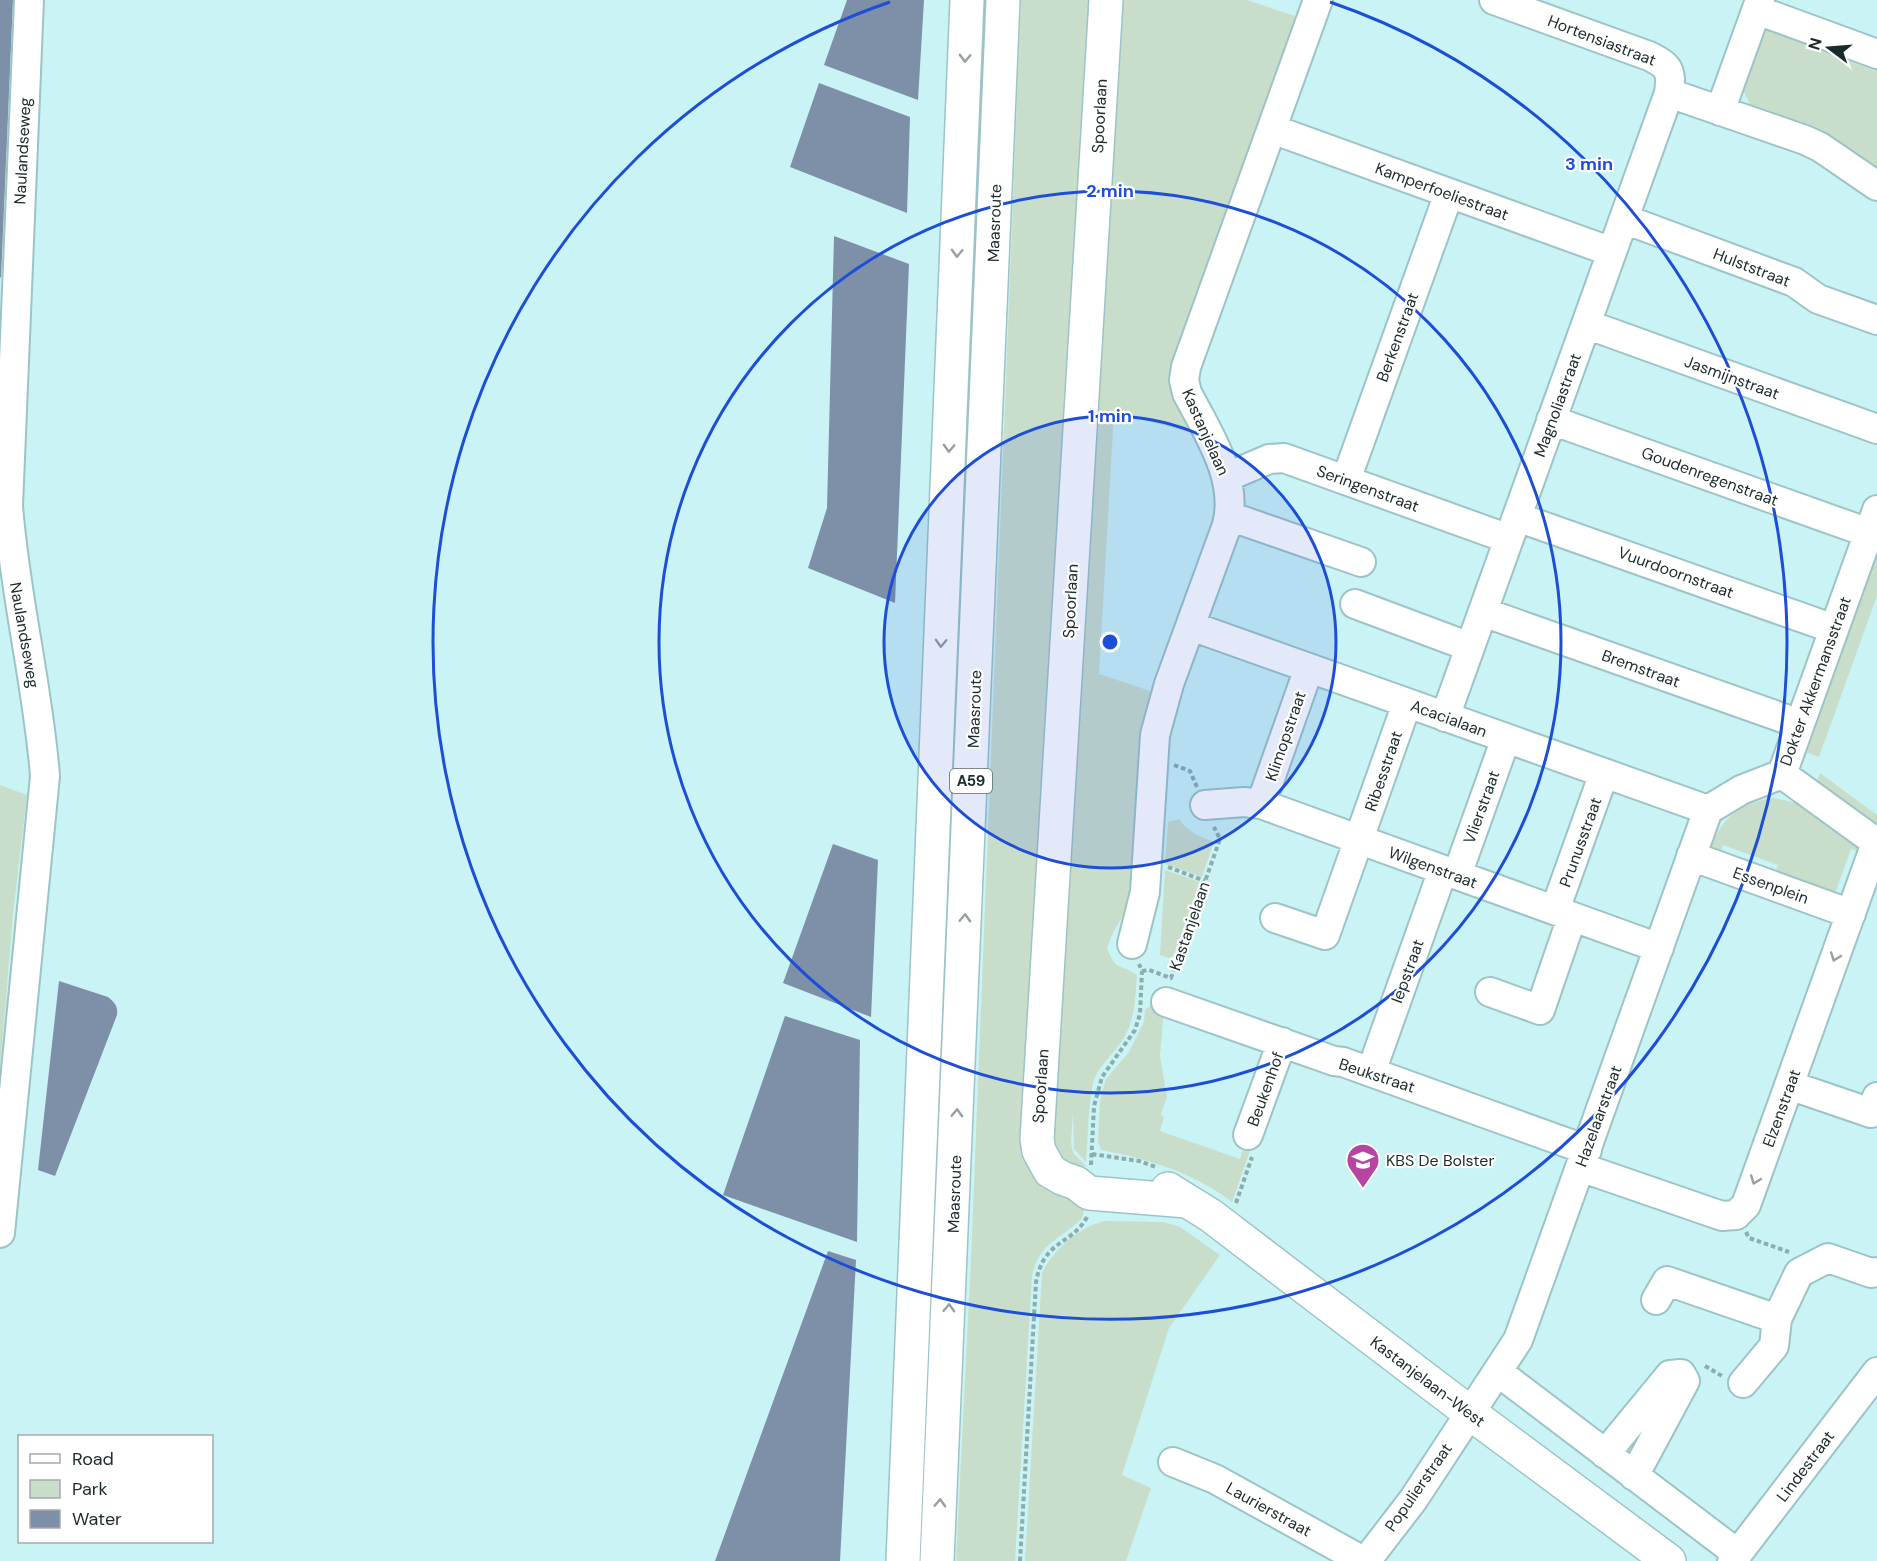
<svg xmlns="http://www.w3.org/2000/svg" width="1877" height="1561" font-family="'DM Sans',sans-serif">
	<rect width="100%" height="100%" fill="#caf3f5"/>
	<path fill="#c8deca" d="M1021 0H1094L1027 1140 1084 1198C1084 1205 1085 1212 1082 1218 1078 1223 1072 1227 1067 1231 1047 1245 1038 1251 1032 1276L1015 1561H956L971 1259Z
		M1115 0H1247L1298 17 1175 396 1189 432 1114 412 1099 674 1156 693 1134 906C1120 917 1113 931 1107 948 1116 972 1119 963 1137 975 1135 1000 1135 1025 1119 1045 1110 1057 1097 1068 1093 1083 1088 1106 1088 1138 1086 1162L1074 1149 1073 1112 1071 1143 1073 1153 1087 1167C1058 1162 1059 1155 1047 1131Z
		M1767 27 1850 57 1849 61 1875 71 1877 67V176L1749 112 1751 106 1743 90Z
		M1877 535V596L1819 757 1799 750Z
		M1820 773 1877 815V832L1815 786Z
		M0 785 27 795 13 914 0 1070Z
		M1773 798 1797 803 1862 842 1865 854 1851 849 1835 894 1774 878 1778 865 1723 845 1718 857 1708 854C1720 820 1736 804 1773 798Z
		M1179 819C1188 832 1198 836 1212 841L1213 845 1202 877 1165 864 1168 822Z
		M1165 870 1200 882 1172 959 1160 955Z
		M1150 1006 1164 1008 1160 1056 1167 1097 1161 1114 1164 1117 1160 1131 1240 1159 1244 1146 1251 1148 1232 1202C1193 1172 1148 1159 1101 1150L1098 1141 1100 1101 1106 1079 1129 1052 1144 1022 1145 1010Z
		M1105 1221 1164 1222 1180 1227 1220 1255 1169 1328 1122 1475 1151 1488 1126 1561H1025L1042 1273C1053 1250 1080 1226 1105 1221Z"/>
	<path fill="#7d90a8" d="M0 0H13L1 278 0 277Z
		M847 0H924L918 100 824 65Z
		M819 83 910 117 907 213 790 167Z
		M834 236 909 264 895 603 808 568 827 508Z
		M833 844 878 860 871 1017 783 983Z
		M59 981 108 997C115 1003 118 1006 117 1015L55 1176 38 1170Z
		M785 1016 860 1040 857 1242 723 1195Z
		M828 1251 856 1260 840 1561H715Z"/>
	<g fill="none" stroke-linecap="round" stroke-linejoin="round">
		<g stroke="#9cc4c6" stroke-width="32">
			<path id="minor" d="M1494 0 1649 56C1669 66 1672 70 1669 93L1805 140 1820 147 1877 186
				M1757 10 1877 54
				M1720 111 1760 0
				M1272 129 1612 252
				M1624 219 1794 282 1818 299 1877 320
				M1586 324 1877 429
				M1551 420 1869 533
				M1227 477 1269 459 1284 458 1509 539
				M1346 480 1449 193
				M1229 516 1361 562
				M1517 517 1834 629
				M1355 604 1470 647
				M1483 612 1800 724
				M1191 626 1708 810
				M1445 717 1669 93
				M1782 774 1877 843
				M1261 804 1309 668
				M1205 805 1244 802 1261 804 1659 948
				M1708 810 1741 790 1782 774 1877 510
				M1691 856 1851 914
				M1457 875 1506 738
				M1555 910 1604 773
				M1275 918 1325 935 1407 703
				M1132 944 1145 892 1155 735 1169 684 1227 525C1239 479 1208 433 1187 393L1184 380 1186 367 1318 0
				M1490 992 1540 1010 1572 917
				M1166 1002 1334 1061 1343 1062 1587 1150
				M1371 1072 1443 870
				M1789 1085 1871 1113 1877 1097
				M1248 1135 1282 1042
				M1580 1167 1722 1216 1736 1215 1746 1205 1876 843
				M0 1233 45 776C38 686 15 597 8 506L29 0
				M1656 1300 1667 1281 1777 1319
				M1498 1372 1738 1554
				M1743 1383 1774 1346 1777 1319 1799 1273 1828 1258 1871 1273 1877 1272
				M1605 1454 1670 1375 1681 1374 1685 1381 1634 1476
				M1173 1462 1215 1479 1363 1561
				M1366 1561 1413 1500 1518 1340 1708 810
				M1732 1561 1877 1372"/>
		</g>
		<g stroke="#9cc4c6" stroke-width="36">
			<path id="major" d="M1106 0 1037 1139 1039 1151 1050 1171 1062 1178 1076 1183 1089 1193 1187 1201
				M1168 1189 1210 1215 1470 1413 1669 1561"/>
		</g>
		<g stroke="#9cc4c6" stroke-width="36">
			<path id="highway" d="M903 1561 967 0
				M937 1561 1003 0"/>
		</g>
		<path stroke="#8cacad" stroke-width="4" stroke-dasharray="4.5 3" stroke-linecap="butt" d="M1174 765 1190 771 1197 787
			M1168 867 1205 881
			M1142 971 1149 970 1171 978 1220 839 1214 827
			M1092 1154 1139 1161 1156 1167
			M1091 1165 1094 1106 1102 1077 1135 1030 1140 1014 1142 971 1139 964
			M1236 1203 1252 1157
			M1746 1232 1749 1238 1789 1252
			M1705 1366 1722 1376
			M1020 1561 1036 1282C1044 1239 1071 1246 1087 1217"/>
		<use href="#minor" stroke="#fff" stroke-width="28"/>
		<use href="#major" stroke="#fff" stroke-width="33"/>
		<use href="#highway" stroke="#fff" stroke-width="33"/>
	</g>
	<defs><path id="oneway-chevron" d="M-2-3.5L2.5 0L-2 3.5" fill="none" stroke-width="1.6" stroke-linecap="round" stroke-linejoin="round" transform="scale(1.5)"/></defs>
	<g stroke="#989fa0">
		<use href="#oneway-chevron" transform="translate(965 58) rotate(92)"/>
		<use href="#oneway-chevron" transform="translate(957 253) rotate(92)"/>
		<use href="#oneway-chevron" transform="translate(949 448) rotate(92)"/>
		<use href="#oneway-chevron" transform="translate(941 643) rotate(92)"/>
		<use href="#oneway-chevron" transform="translate(965 918) rotate(-88)"/>
		<use href="#oneway-chevron" transform="translate(1835 957) rotate(110)"/>
		<use href="#oneway-chevron" transform="translate(957 1113) rotate(-88)"/>
		<use href="#oneway-chevron" transform="translate(1755 1180) rotate(110)"/>
		<use href="#oneway-chevron" transform="translate(949 1308) rotate(-88)"/>
		<use href="#oneway-chevron" transform="translate(940 1503) rotate(-88)"/>
	</g>
	<circle cx="1110" cy="642" r="226" fill="#1d4ed8" fill-opacity=".12"/>
	<g fill="none" stroke="#1d4ed8" stroke-width="3">
		<circle cx="1110" cy="642" r="226"/>
		<circle cx="1110" cy="642" r="451"/>
		<path d="M1330 2A677 677 0 1 1 890 2"/>
	</g>
	<defs>
		<g id="school-pin" transform="scale(1.725)"><path d="M0 17L-7.5 6A9.5 9.5 0 1 1 7.5 6Z" fill="#b645a1" stroke="#fff"/><path d="M0-5L7-2L0 1L-7-2ZM-4 1L0 2.5L4 1V4Q0 6-4 4Z" fill="#fff"/></g>
	</defs>
	<g fill-rule="evenodd">
		<use href="#school-pin" x="1363" y="1160"/>
	</g>
	<g text-anchor="middle" stroke-width="4.5" stroke-linejoin="round" paint-order="stroke">
		<rect fill="#fff" stroke="#5f6a6b" stroke-width="1.5" x="950" y="769" width="42" height="24" rx="4.5"/>
		<g font-size="15" font-weight="bold" fill="#1b2a2b">
			<text x="971" y="786">A59</text>
		</g>
		<g font-size="16" fill="#1b2a2b" stroke="#fff">
			<text transform="translate(1602 40) rotate(21)" y="6">Hortensiastraat</text>
			<text transform="translate(1099 116) rotate(-87)" y="6">Spoorlaan</text>
			<text transform="translate(22 151) rotate(-87)" y="6">Naulandseweg</text>
			<text transform="translate(1442 191) rotate(20)" y="6">Kamperfoeliestraat</text>
			<text transform="translate(994 223) rotate(-88)" y="6">Maasroute</text>
			<text transform="translate(1752 267) rotate(21)" y="6">Hulststraat</text>
			<text transform="translate(1397 337) rotate(-70)" y="6">Berkenstraat</text>
			<text transform="translate(1732 377) rotate(20)" y="6">Jasmijnstraat</text>
			<text transform="translate(1557 405) rotate(-70)" y="6">Magnoliastraat</text>
			<text transform="translate(1206 432) rotate(66)" y="6">Kastanjelaan</text>
			<text transform="translate(1710 476) rotate(20)" y="6">Goudenregenstraat</text>
			<text transform="translate(1368 488) rotate(20)" y="6">Seringenstraat</text>
			<text transform="translate(1676 572) rotate(20)" y="6">Vuurdoornstraat</text>
			<text transform="translate(1070 601) rotate(-87)" y="6">Spoorlaan</text>
			<text transform="translate(25 635) rotate(80)" y="6">Naulandseweg</text>
			<text transform="translate(1641 668) rotate(20)" y="6">Bremstraat</text>
			<text transform="translate(1815 681) rotate(-70)" y="6">Dokter Akkermansstraat</text>
			<text transform="translate(974 709) rotate(-88)" y="6">Maasroute</text>
			<text transform="translate(1449 718) rotate(20)" y="6">Acacialaan</text>
			<text transform="translate(1285 736) rotate(-71)" y="6">Klimopstraat</text>
			<text transform="translate(1383 771) rotate(-71)" y="6">Ribesstraat</text>
			<text transform="translate(1481 807) rotate(-70)" y="6">Vlierstraat</text>
			<text transform="translate(1580 842) rotate(-70)" y="6">Prunusstraat</text>
			<text transform="translate(1433 867) rotate(20)" y="6">Wilgenstraat</text>
			<text transform="translate(1771 885) rotate(20)" y="6">Essenplein</text>
			<text transform="translate(1189 926) rotate(-71)" y="6">Kastanjelaan</text>
			<text transform="translate(1407 971) rotate(-70)" y="6">Iepstraat</text>
			<text transform="translate(1377 1075) rotate(18)" y="6">Beukstraat</text>
			<text transform="translate(1040 1086) rotate(-86)" y="6">Spoorlaan</text>
			<text transform="translate(1265 1089) rotate(-70)" y="6">Beukenhof</text>
			<text transform="translate(1781 1108) rotate(-70)" y="6">Elzenstraat</text>
			<text transform="translate(1598 1116) rotate(-70)" y="6">Hazelaarstraat</text>
			<text transform="translate(954 1194) rotate(-88)" y="6">Maasroute</text>
			<text transform="translate(1428 1381) rotate(37)" y="6">Kastanjelaan-West</text>
			<text transform="translate(1805 1466) rotate(-53)" y="6">Lindestraat</text>
			<text transform="translate(1418 1487) rotate(-55)" y="6">Populierstraat</text>
			<text transform="translate(1269 1509) rotate(29)" y="6">Laurierstraat</text>
		</g>
		<g font-size="16" fill="#1b2a2b" stroke="#fff" text-anchor="start">
			<text x="1386" y="1166">KBS De Bolster</text>
		</g>
	</g>
	<circle cx="1110" cy="642" r="9" fill="#1d4ed8" stroke="#fff" stroke-width="3"/>
	<g font-size="18" text-anchor="middle" font-weight="bold" fill="#1d4ed8" stroke="#fff" stroke-width="4.5" stroke-linejoin="round" paint-order="stroke">
		<text x="1589" y="170">3 min</text>
		<text x="1110" y="197">2 min</text>
		<text x="1110" y="422">1 min</text>
	</g>
	<rect x="18" y="1435" width="195" height="108" fill="#ffffff" stroke="#a4aaaa" stroke-width="1.5"/>
	<rect x="30" y="1454" width="30" height="9" fill="#ffffff" stroke="#a4aaaa" stroke-width="1.5"/>
	<text x="72" y="1465" font-size="18" fill="#1b2a2b">Road</text>
	<rect x="30" y="1480" width="30" height="18" fill="#c8deca" stroke="#a4aaaa" stroke-width="1.5"/>
	<text x="72" y="1495" font-size="18" fill="#1b2a2b">Park</text>
	<rect x="30" y="1510" width="30" height="18" fill="#7d90a8" stroke="#a4aaaa" stroke-width="1.5"/>
	<text x="72" y="1525" font-size="18" fill="#1b2a2b">Water</text>
	<g transform="translate(1829 48) rotate(286)" stroke="#ffffff" stroke-width="4.5" paint-order="stroke">
	<path d="M0-4.5L10 22L0 15L-10 22Z" fill="#1b2a2b"/>
	<text y="-9" font-size="16" font-weight="bold" text-anchor="middle" fill="#1b2a2b">N</text>
	</g>
</svg>
